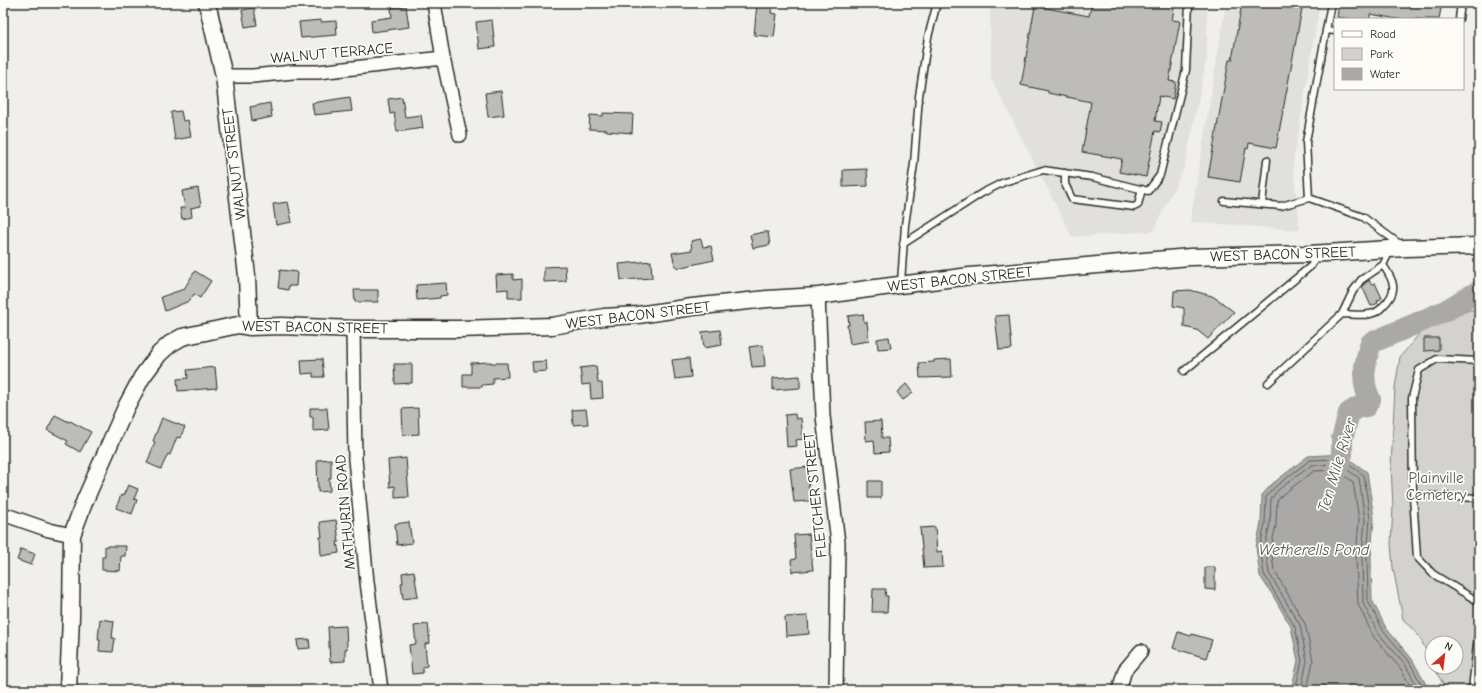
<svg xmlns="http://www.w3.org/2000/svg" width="1482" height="693" font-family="'Comic Neue',sans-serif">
	<rect width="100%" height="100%" fill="#f0efeb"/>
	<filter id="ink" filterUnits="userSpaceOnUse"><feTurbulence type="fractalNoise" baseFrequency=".025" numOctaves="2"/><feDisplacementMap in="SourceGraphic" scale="8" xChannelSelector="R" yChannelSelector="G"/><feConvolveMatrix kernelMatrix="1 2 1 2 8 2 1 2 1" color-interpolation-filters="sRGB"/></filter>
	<g filter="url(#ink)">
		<path fill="#e1e0dc" d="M990 3H1207V56L1185 166 1153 231 1072 237 991 78Z
			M1226 3H1320L1293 164 1300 230 1190 222Z"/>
		<path fill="#d3d2cf" stroke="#7f7e7d" d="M1470 310H1479V690H1446L1434 667H1456V643H1432V663L1419 636 1403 619 1393 568 1391 544 1393 507 1391 466 1395 387 1400 357 1426 326Z"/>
		<path fill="#aaa9a7" stroke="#777775" d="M1342 454 1367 472 1374 518 1371 557 1372 600 1386 628 1412 659 1429 690H1291L1298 661 1291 627 1272 594 1260 576 1256 547 1261 523 1262 495 1272 484 1308 456Z"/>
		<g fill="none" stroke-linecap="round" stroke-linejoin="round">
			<path stroke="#5e5d5d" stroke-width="1" d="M1295 690 1302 661 1295 627 1264 574 1260 547 1265 523 1266 497 1275 487 1310 460 1340 459 1364 475 1370 519 1367 557 1368 601 1383 630 1409 661 1424 690
				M1301 690 1307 661 1300 625 1269 573 1265 547 1270 523 1271 499 1278 490 1312 465 1339 464 1359 478 1365 519 1362 557 1363 603 1378 633 1405 664 1419 690
				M1307 690 1313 661 1305 624 1274 570 1271 548 1276 525 1277 501 1282 495 1314 471 1337 470 1353 482 1359 519 1356 557 1358 604 1373 636 1400 668 1413 690"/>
			<path stroke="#aaa9a7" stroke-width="22" d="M1332 483 1342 454V439L1349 413 1359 407 1366 406 1370 399C1360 381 1365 362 1371 343L1445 311 1479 291"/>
		</g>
		<path fill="#bdbcb8" stroke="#2b2b2b" d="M757 3H772L771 13 777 14 774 37 754 35Z
			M1092 3H1175L1172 20 1180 21 1169 81 1176 82 1173 99 1159 96 1155 121 1162 122 1160 132 1155 131 1146 177 1119 172 1122 159 1082 152 1091 102 1048 93V91L1021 85 1035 6 1089 16Z
			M1242 3H1303L1276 148 1249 143 1248 149 1246 148 1240 182 1208 177 1229 60H1232Z
			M1339 3H1375L1385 5V3H1442L1439 19H1397L1370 14V19H1350L1337 17Z
			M406 6 409 27 372 32 371 20 392 17 391 8Z
			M254 8 257 25 245 27 242 10Z
			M321 20V22L336 21 337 35 301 38 299 22Z
			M492 20 495 47 479 49 476 22Z
			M501 91 504 115 488 117 485 93Z
			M350 97 352 111 314 115 312 103Z
			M402 97 405 117 421 115 423 128 397 132 394 113 390 114 388 99Z
			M270 103 272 117 252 121 250 107Z
			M181 111 183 121 188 120 191 137 175 140 171 112Z
			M603 113 633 114 632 133 607 131V130L589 129 590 115 603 116Z
			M867 169 868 186 843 187V170Z
			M198 188 201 206 191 208 192 217 182 219 180 208H185L182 191Z
			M288 202 292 222 276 225 273 204Z
			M764 232H768L770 245 753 248 750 235Z
			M701 239 703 247 711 246 714 260 677 268V266H675L672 253 692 250 691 241Z
			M651 261 652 278 621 280 619 264Z
			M565 266 566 281 544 282V267Z
			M280 270 297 272 296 286H289L288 290 278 288Z
			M195 271 211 281 200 298 194 294 189 301 165 311 161 297 184 289Z
			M513 274V280L522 279V298H508V289L497 290 496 275Z
			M1369 280 1371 284 1375 283 1382 298 1377 301 1378 303 1371 306 1362 286Z
			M446 283 447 295 440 296V298L417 300 416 285Z
			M354 290H378V302H355Z
			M1190 290 1212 296 1220 301 1234 312 1208 339 1197 330 1184 327V308L1173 306 1174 291Z
			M863 314 864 322H867L869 341 850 344 847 325H849L848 316Z
			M1009 315 1012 349 999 350 995 316Z
			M720 330 722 345 704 348 702 332Z
			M889 337 891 348 878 349 877 339Z
			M1424 338H1439V350L1424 351Z
			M763 345 765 366 752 367 749 347Z
			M689 358 691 377 675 379 672 360Z
			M322 359 324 377H313V373L302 374 301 360Z
			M951 359 952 377 920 378 919 363 934 362V360Z
			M546 361 547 371 533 372 532 362Z
			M491 362V363H507L508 377 493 378V384L482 385V387H463V374H471V363Z
			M394 364H412V383L395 384Z
			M596 366 598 383H602L603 398 591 399 590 384 582 385 580 368Z
			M215 367 217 388 178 391 177 379 188 378 187 370Z
			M800 376V388L773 390V378Z
			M906 384 913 393 903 400 897 392Z
			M310 408H327L329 430 313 431V417H310Z
			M418 408 419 434 403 435 402 409Z
			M586 409 588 424 573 425 572 410Z
			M795 414 796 419 801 418 803 439 796 440 797 446 787 447 785 415Z
			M55 415 69 422 70 421 91 432 80 452 66 444 68 441 47 430Z
			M162 418 185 427 180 438 177 437 170 455 168 454 161 469 147 463 155 442 153 441Z
			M881 421 882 438H888L889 452 875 453 874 440 866 441 865 422Z
			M406 458 409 497 395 498V486L390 487 388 460Z
			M331 459V478H329L330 491 318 492 317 460Z
			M807 467 810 501 794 502 790 469Z
			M868 481H881V498H868Z
			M128 485 138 489 134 499 137 500 132 514 116 508 121 495 123 496Z
			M336 520 339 542H337L339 553 321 556 320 537H322L320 522Z
			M409 522 412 543 397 545 395 524Z
			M935 527 937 552 942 551 943 567 924 568 920 528Z
			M809 534 813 570 792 572 791 560 796 559 794 535Z
			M105 546H126L125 556H121L120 571 102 570V557H105Z
			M21 549 35 554 31 565 17 560Z
			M1205 567H1215V590L1205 589Z
			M414 571 418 597 403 599 401 583H403L402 573Z
			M873 589H886L885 596H888L887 612H872Z
			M808 616 809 634 786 636 785 617Z
			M100 619 114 621 112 638H115L113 652 99 651 100 640H98Z
			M428 624 430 643 425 644 427 666 423 667V673L412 674 409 645 416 644 414 626Z
			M346 626 347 649H345V661L330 662 328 627Z
			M1178 632 1191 636 1192 634 1212 640 1206 658 1173 648Z
			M309 639 310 648 298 649 297 640Z"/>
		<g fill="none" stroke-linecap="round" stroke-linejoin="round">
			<g stroke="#2b2b2b" stroke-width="9">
				<path id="service" d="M1331 3 1306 142 1309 198 1363 217 1401 245
					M1459 19 1461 3
					M1326 30 1335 31
					M1065 173V184L1072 199 1134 207 1138 205 1142 189
					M1224 201 1281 206 1309 198
					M1262 204 1267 160
					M903 244 982 193 1004 182 1043 170 1092 177 1148 191 1160 175 1186 70 1189 3
					M901 283 905 225 914 164 919 96 928 37 937 3
					M1342 314C1351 314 1361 316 1370 314 1375 313 1380 310 1383 306 1399 291 1394 281 1383 265
					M1184 371 1311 266 1314 261V255
					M1268 383 1342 314 1353 291 1361 280 1383 265 1390 251
					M1413 495 1412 398 1419 370 1437 359 1479 361
					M1479 498 1413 495 1417 557 1433 574 1479 602
					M1479 627 1473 680H1479
					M1472 690 1473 680"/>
			</g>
			<g stroke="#2b2b2b" stroke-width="16">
				<path id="minor" d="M434 3 443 58 460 135
					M224 76H253L293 72H318L443 58
					M818 296 823 416 838 543 836 690
					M353 329 355 459 367 582 381 690
					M3 514 49 530 72 535
					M1119 690 1125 670 1141 651"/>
			</g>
			<g stroke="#2b2b2b" stroke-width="19">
				<path id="tertiary" d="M207 3 224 76 247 276 249 327
					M68 690 71 616 72 535 85 500 126 407 142 377 159 354 170 344 182 337 238 325 249 327 282 326 353 329H459L552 326 604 317 638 315 692 307 767 299 818 296 868 289 970 276 1190 257 1310 254 1405 248 1479 246"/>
			</g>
			<use href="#service" stroke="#fdfcf7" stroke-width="6"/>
			<use href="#minor" stroke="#fdfcf7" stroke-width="13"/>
			<use href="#tertiary" stroke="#fdfcf7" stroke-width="16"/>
		</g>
	</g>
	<g text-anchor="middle" stroke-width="3.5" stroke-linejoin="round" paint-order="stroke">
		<g font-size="15" fill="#2b2b2b" stroke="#fdfcf7">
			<text transform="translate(332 53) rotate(-5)" y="5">WALNUT TERRACE</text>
			<text transform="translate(234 164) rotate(-97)" y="5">WALNUT STREET</text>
			<text transform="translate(1283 254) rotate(-2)" y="5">WEST BACON STREET</text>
			<text transform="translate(960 279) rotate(-6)" y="5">WEST BACON STREET</text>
			<text transform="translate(638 315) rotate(-7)" y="5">WEST BACON STREET</text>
			<text transform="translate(315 327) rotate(1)" y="5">WEST BACON STREET</text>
			<text transform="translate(815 495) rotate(-96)" y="5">FLETCHER STREET</text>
			<text transform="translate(345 512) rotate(-95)" y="5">MATHURIN ROAD</text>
		</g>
		<g font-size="15" fill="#555554" stroke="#fdfcf7">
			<text x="1436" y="483">Plainville<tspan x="1436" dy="17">Cemetery</tspan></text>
		</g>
		<g font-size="16" font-style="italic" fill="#575756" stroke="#fdfcf7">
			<text transform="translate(1336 465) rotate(-73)" y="6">Ten Mile River</text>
			<text x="1314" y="555">Wetherells Pond</text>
		</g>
	</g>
	<rect width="1482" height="693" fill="none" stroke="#fdfcf7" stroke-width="16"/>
	<rect x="8" y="8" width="1466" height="677" fill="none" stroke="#2b2b2b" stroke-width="1.5" filter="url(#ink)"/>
	<rect x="1334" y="18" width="130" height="72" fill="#fdfcf7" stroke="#a9a8a5"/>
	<rect x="1342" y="31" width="20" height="6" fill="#fdfcf7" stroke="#a9a8a5"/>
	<text x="1370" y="38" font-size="12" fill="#2b2b2b">Road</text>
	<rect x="1342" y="48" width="20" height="12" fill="#d3d2cf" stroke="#a9a8a5"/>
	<text x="1370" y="58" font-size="12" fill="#2b2b2b">Park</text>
	<rect x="1342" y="68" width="20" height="12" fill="#aaa9a7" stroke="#a9a8a5"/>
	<text x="1370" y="78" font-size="12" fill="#2b2b2b">Water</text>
	<g transform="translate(1444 655) rotate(28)"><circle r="19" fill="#fdfcf7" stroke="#a9a8a5"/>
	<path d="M0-3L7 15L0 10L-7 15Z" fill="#c8321e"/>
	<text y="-6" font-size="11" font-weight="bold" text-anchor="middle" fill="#2b2b2b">N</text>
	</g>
</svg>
